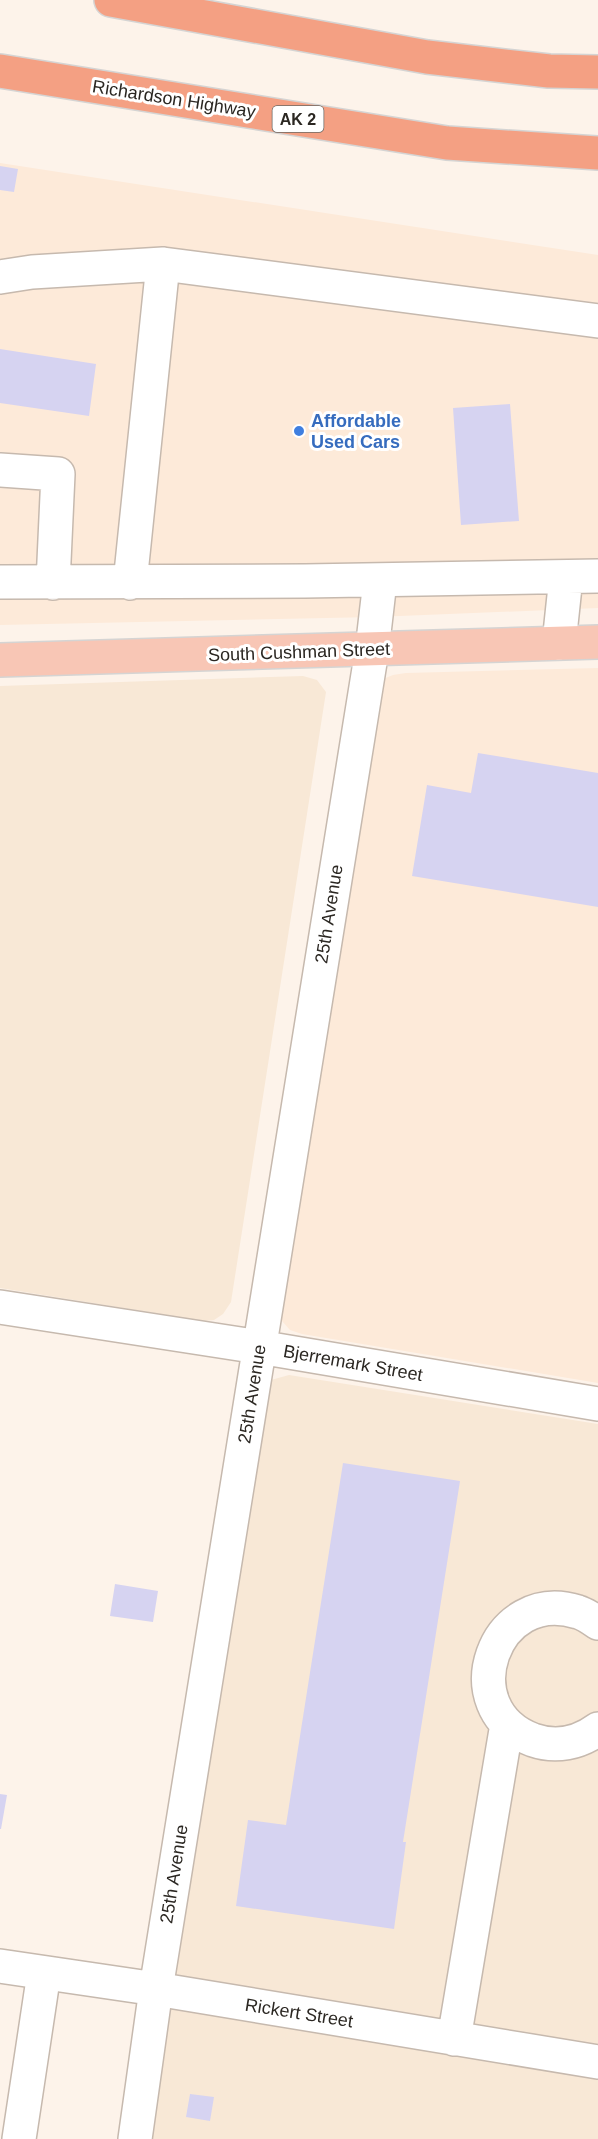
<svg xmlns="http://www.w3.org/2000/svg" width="598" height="2139" font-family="Arial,sans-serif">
	<rect width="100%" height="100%" fill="#fdf3ea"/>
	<path fill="#fdead9" d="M0 163 598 255V608L375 617 0 625Z
		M598 668V1383L302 1334 290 1330 282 1321 274 1306 383 679 393 675 406 673Z"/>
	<path fill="#f8e8d6" d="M303 676 317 680 326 692 231 1302 223 1314 214 1320 204 1321 0 1288V686Z
		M289 1375 598 1424V2139H146L267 1386 271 1380Z"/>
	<path fill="#d6d3f1" d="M0 166 18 169 14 192 0 190Z
		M0 349 96 364 89 416 0 403Z
		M510 404 519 521 461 525 453 408Z
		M478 753 598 773V907L412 876 427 785 471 793Z
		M343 1463 460 1481 403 1842H406L394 1929 236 1906 248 1820 286 1825Z
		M115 1584 158 1591 153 1622 110 1616Z
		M0 1794 7 1795 1 1829H0Z
		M190 2094 214 2097 210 2121 186 2117Z"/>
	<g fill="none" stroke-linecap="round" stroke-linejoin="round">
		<g stroke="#c6b9ae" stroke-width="36">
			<path id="minor" d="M0 277 32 272 163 264 598 321
				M0 470 58 474 53 583
				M0 582 305 581 598 576
				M130 583 163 264
				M559 643 566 577
				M0 1307 259 1347 598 1404
				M598 1623C592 1619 585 1614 578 1612 494 1585 450 1709 533 1740 556 1748 579 1743 598 1729
				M0 1966 156 1989 598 2062
				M454 2039 507 1724
				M19 2139 44 1973
				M135 2139 156 1989 372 650 380 581"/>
		</g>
		<g stroke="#d5d4d3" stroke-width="36">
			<path id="major" d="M0 660 598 642"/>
		</g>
		<g stroke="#d5d4d3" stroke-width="36">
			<path id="highway" d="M111 0 427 57 549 71 598 72
				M0 71 447 143 598 153"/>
		</g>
		<use href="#minor" stroke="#fff" stroke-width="33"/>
		<use href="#major" stroke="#f8c6b5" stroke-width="33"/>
		<use href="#highway" stroke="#f4a083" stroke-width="33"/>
	</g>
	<circle fill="#3f7fe0" stroke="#fff" stroke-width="2" cx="299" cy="431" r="6"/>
	<g text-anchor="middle" stroke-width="6" stroke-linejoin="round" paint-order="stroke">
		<rect fill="#fff" stroke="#6b6864" stroke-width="1.5" x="272.5" y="106" width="51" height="26" rx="4.5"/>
		<g font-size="16" font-weight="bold" fill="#2b2722">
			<text x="298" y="125">AK 2</text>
		</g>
		<g font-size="18" fill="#2b2722" stroke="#fff">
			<text transform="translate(174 99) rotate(9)" y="6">Richardson Highway</text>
			<text transform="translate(299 652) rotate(-2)" y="6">South Cushman Street</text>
			<text transform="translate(329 914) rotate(-81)" y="6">25th Avenue</text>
			<text transform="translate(353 1363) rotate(10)" y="6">Bjerremark Street</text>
			<text transform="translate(252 1394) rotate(-81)" y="6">25th Avenue</text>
			<text transform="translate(174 1874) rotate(-81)" y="6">25th Avenue</text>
			<text transform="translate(299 2013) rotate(9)" y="6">Rickert Street</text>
		</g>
		<g font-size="18" font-weight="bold" fill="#366cbe" stroke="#fff" text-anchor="start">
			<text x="311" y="427">Affordable<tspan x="311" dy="21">Used Cars</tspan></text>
		</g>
	</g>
</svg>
